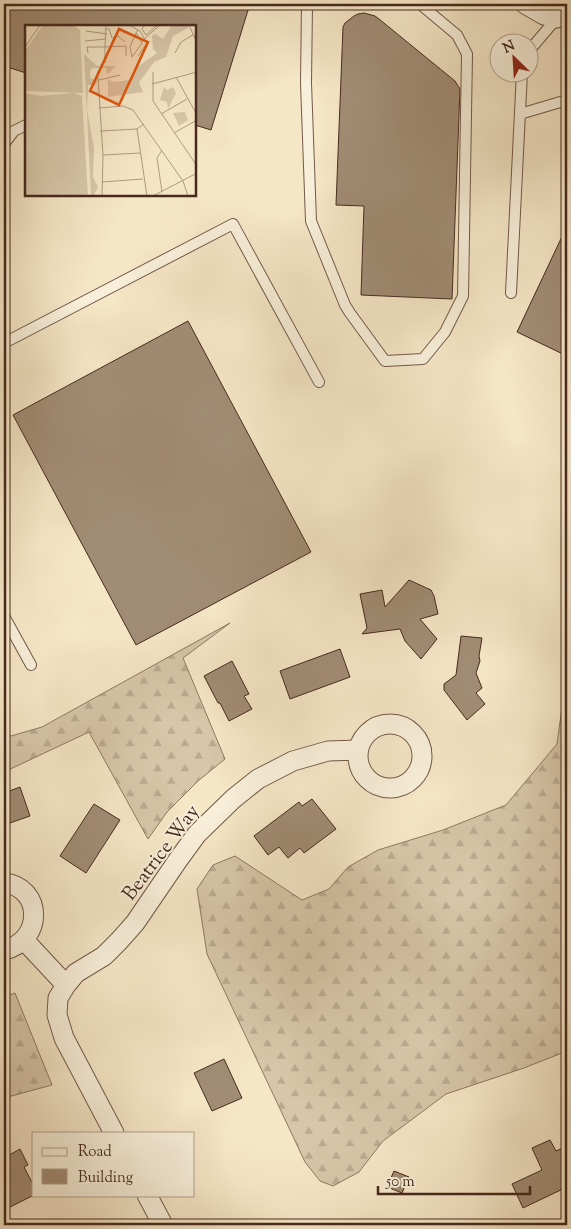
<svg xmlns="http://www.w3.org/2000/svg" width="571" height="1229" font-family="'Sorts Mill Goudy',serif">
	<defs>
		<pattern id="forest-firs" width="22" height="20" patternUnits="userSpaceOnUse" patternTransform="scale(1.25)"><rect width="22" height="20" fill="#d7c6a9"/><path d="M5 1l3.5 6h-7zM16 11l3.5 6h-7z" fill="#baaa91"/></pattern>
	</defs>
	<rect width="100%" height="100%" fill="#f5e6c6"/>
	<filter id="stains"><feTurbulence type="fractalNoise" baseFrequency=".004" numOctaves="4"/><feColorMatrix values="0 0 0 0 .2 0 0 0 0 .09 0 0 0 0 .02 0 0 0 .5 -.17"/></filter>
	<radialGradient id="worn" r=".72"><stop offset=".6" stop-color="#630" stop-opacity="0"/><stop offset="1" stop-color="#630" stop-opacity=".3"/></radialGradient>
	<path fill="url(#forest-firs)" stroke="#8f7863" d="M230 623 183 658 225 759 198 781 167 812 148 839 89 732 4 772V738L42 727Z
		M567 670V1051L524 1068 446 1094 383 1141 359 1172 333 1186 320 1181 305 1162 207 954 197 889 213 865 235 856 302 900 329 889 348 867 378 850 443 830 506 805 557 744Z
		M15 993 52 1085 4 1098V997Z"/>
	<path fill="#a18c75" stroke="#472a1d" d="M4 4H237L249 7 211 130 195 125V26H26V73L4 66Z
		M364 13 375 16 379 19 455 81 460 89 452 299 361 295 364 206 336 205 343 27 345 23 354 16 358 14Z
		M567 226V356L517 332Z
		M188 321 311 552 136 645 13 415Z
		M409 580 431 590 434 596 438 614 420 619 437 639 421 659 405 641 400 629 362 634 367 628 360 594 382 590 385 607Z
		M461 636 482 638 479 656 480 661 476 673 482 688 476 693 485 704 467 720 444 690V684L456 675Z
		M340 649 350 677 290 699 280 671Z
		M232 661 249 694 244 696 252 709 229 721 220 703H218L204 676Z
		M20 787 30 816 4 825V793Z
		M312 799 336 829 304 853 300 848 288 858 279 847 268 855 254 836 299 802 302 806Z
		M94 804 120 820 86 873 60 856Z
		M224 1059 242 1098 212 1111 194 1073Z
		M550 1140 556 1151 567 1146V1187L523 1208 512 1184 542 1170 532 1148Z
		M20 1149 28 1165 24 1167 34 1186V1195L4 1210V1158Z
		M394 1171 409 1177 402 1193 387 1187Z"/>
	<g fill="none" stroke-linecap="round" stroke-linejoin="round">
		<g stroke="#725947" stroke-width="12">
			<path id="lane" d="M307 4 306 83 311 221 345 305 350 313 385 361 423 359 445 332 463 296 467 54 457 35 420 4
				M528 52 557 18
				M520 114 567 100
				M4 144 14 131 26 125
				M511 293 522 72
				M4 343 233 224 319 382
				M4 616 31 665"/>
		</g>
		<g stroke="#725947" stroke-width="21">
			<path id="street" d="M525 4 544 15 557 18
				M358 756a32 32 0 1 1 64 0a32 32 0 1 1-64 0Z
				M4 883C43 887 44 941 4 950
				M24 940 66 985
				M114 1133 64 1038 57 1015 58 998 66 985 76 973 104 956 119 941 135 923 178 860 197 834 233 799 258 779 293 761 328 751 358 750
				M147 1195 163 1225"/>
		</g>
		<use href="#lane" stroke="#f8efda" stroke-width="10"/>
		<use href="#street" stroke="#f8efda" stroke-width="19"/>
	</g>
	<g text-anchor="middle" stroke-width="4" stroke-linejoin="round" paint-order="stroke">
		<g font-size="20" fill="#472a1d" stroke="#f8efda">
			<text transform="translate(160 852) rotate(-53)" y="7">Beatrice Way</text>
		</g>
	</g>
	<g transform="translate(25 25)">
		<rect width="171" height="171" fill="#f5e6c6"/>
		<path d="M18 0H48L55 5 58 68 0 66V26ZM147 0H162L163 3 148 11 141 32 129 37 119 51 114 57 118 67 83 72V54L88 57 105 55 111 43 132 28 128 24 127 11 130 9 138 14ZM59 29 72 41H91L82 50 81 43H67L65 47V53L72 55 71 60H63L62 85 69 123 68 152 73 162 68 171H66ZM139 62 142 65 148 62 151 68 143 84 142 77 135 75ZM0 68 15 71 49 68 57 71 63 171H40L18 137 10 96 0 89ZM160 87 163 95 154 101 148 88Z" fill="#d7c6a9"/>
		<path d="M0 89 10 96 18 137 40 171H0Z" fill="#d7c6a9"/>
		<path fill="none" stroke="#af9b82" stroke-width="1" d="M81 0 80 22 101 21V31M104 0 115 6 122 18 113 31M119 0 117 4 121 10 132 0M164 0 172 18M81 4H84L87 13 93 11 100 17M61 6 82 9M111 8 117 18 107 32 105 22 111 8 113 5M119 14 135 0M60 16 81 14M0 22 15 0M63 28 62 22H80V38M150 28 156 17 168 10M128 47V76L172 141M73 52 78 130 77 171M151 52 172 90M74 55 95 50M127 59 172 47M74 83 98 81 108 85 158 156 163 171M136 89 162 74M119 99 112 104 122 171M75 106 112 104M149 108 172 95M137 125 132 133 137 167M78 130 115 128M77 157 118 154M128 171 172 148"/>
		<path fill="#e0570d" fill-opacity="0.15" stroke="#e0570d" stroke-width="2.5" d="M94 4 123 17 94 80 65 66Z"/>
		<rect width="171" height="171" fill="none" stroke="#472a1d" stroke-width="2.5"/>
	</g>
	<rect width="571" height="1229" fill="none" stroke="#f5e6c6" stroke-width="20"/>
	<rect x="5" y="5" width="561" height="1219" fill="none" stroke="#472a1d" stroke-width="2.5"/>
	<rect x="10" y="10" width="551" height="1209" fill="none" stroke="#472a1d"/>
	<rect x="32" y="1132" width="162" height="65" fill="#f8efda" stroke="#b1a08e"/>
	<rect x="42" y="1148" width="25" height="8" fill="#f8efda" stroke="#b1a08e"/>
	<text x="78" y="1156" font-size="15" fill="#472a1d">Road</text>
	<rect x="42" y="1169" width="25" height="15" fill="#a18c75" stroke="#b1a08e"/>
	<text x="78" y="1182" font-size="15" fill="#472a1d">Building</text>
	<g transform="translate(514 58) rotate(335)"><circle r="24" fill="#f8efda" stroke="#b1a08e"/>
	<path d="M0-4L9 19L0 12L-9 19Z" fill="#8f2418"/>
	<text y="-8" font-size="14" font-weight="bold" text-anchor="middle" fill="#472a1d">N</text>
	</g>
	<path d="M378 1186v8h152v-8" fill="none" stroke="#472a1d" stroke-width="2.5"/>
	<text x="386" y="1186" font-size="15" fill="#472a1d" stroke="#f8efda" stroke-width="4" paint-order="stroke">50 m</text>
	<rect width="100%" height="100%" filter="url(#stains)"/>
	<rect width="100%" height="100%" fill="url(#worn)"/>
</svg>
